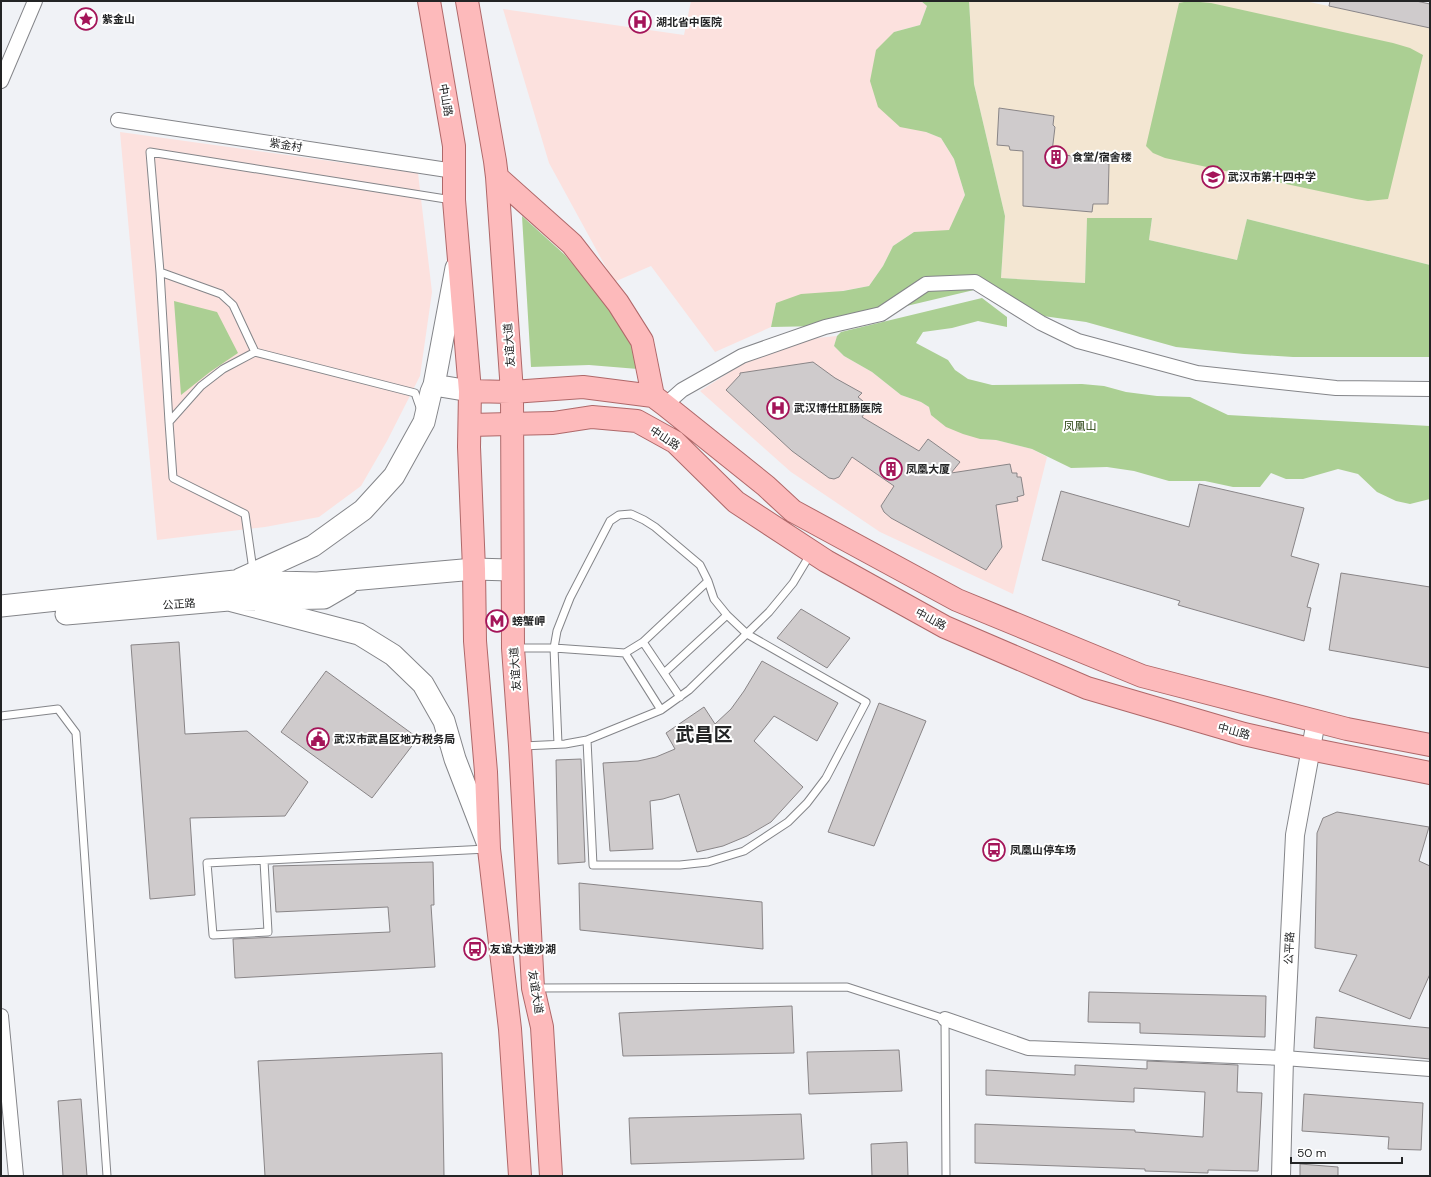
<svg xmlns="http://www.w3.org/2000/svg" width="1431" height="1177" font-family="'DM Sans','Noto Sans SC',sans-serif">
	<rect width="100%" height="100%" fill="#f0f2f6"/>
	<path fill="#fce1de" d="M691 1H921L927 6 920 25 894 32 926 132 941 138 954 159 965 195 949 231 914 232 893 246 883 266 869 286 776 303 771 327 715 352 651 266 614 282 549 163 503 9 684 35Z
		M120 132 418 173 432 292 420 376 387 441 361 486 319 517 265 527 157 540Z
		M837 336 834 346 844 356 872 372 901 395 921 402 929 407 931 415 980 439 996 440 1032 449 1047 457 1013 594 880 532 791 472 700 391 777 342Z"/>
	<path fill="#f3e6d2" d="M969 1H1305L1430 28V265L1247 219 1237 260 1149 240 1152 219 1087 218 1085 283 1001 278 1005 216 974 84Z"/>
	<path fill="#abcf93" d="M921 1H969L974 84 1005 216 1001 278 1085 283 1087 218H1152L1149 240 1237 260 1247 219 1430 265V357H1293L1244 354 1176 347 1086 322 1043 316 1002 293 974 290 822 326 771 327 776 303 801 294 843 291 869 286 883 266 893 246 914 232 949 230 965 195 954 159 941 138 926 132 900 127 878 107 870 81 876 50 894 32 920 25 927 6Z
		M1189 1 1211 3 1393 43 1410 48 1423 55 1388 199 1368 201 1356 199 1165 158 1153 153 1146 146 1179 3Z
		M522 216 565 255 598 294 642 355 638 369 589 365 531 367Z
		M982 298 1007 317V327L978 321 952 328 923 332 916 343 948 360 955 370 968 379 992 385 1082 384 1104 386 1126 392 1157 396 1190 397 1228 415 1430 426V499L1410 504 1396 501 1377 492 1358 474 1338 469 1303 479H1286L1271 473 1260 487H1233L1205 481H1169L1134 471 1107 467 1071 468 1032 449 996 440 980 439 963 434 946 427 931 415 929 407 921 402 901 395 872 372 844 356 834 346 837 336 841 332Z
		M174 301 217 312 238 353 210 372 181 395Z"/>
	<path fill="#cfcbcc" stroke="#898587" d="M1330 1H1416L1430 4V28L1329 6Z
		M999 108 1054 116 1053 125 1055 127 1052 152 1109 164 1108 204H1093L1092 212 1023 206V151L1010 150 1009 146 997 145Z
		M813 362 835 378 862 393 858 397 869 406 862 417 919 451 928 439 960 462 951 473 1010 464 1012 473H1017V477H1021L1024 495 1017 497 1018 501 996 505 1002 547 986 570 891 518 884 512 881 506 894 486 852 457 839 477 834 479 829 478 792 451 726 390 740 375V373Z
		M1199 484 1304 508 1291 556 1319 564 1307 607 1311 608 1304 641 1178 605 1180 601 1042 560 1061 491 1189 527Z
		M1341 573 1430 587V668L1329 650Z
		M801 609 850 638 827 668 777 638Z
		M179 642 185 734 247 731 308 782 285 816 190 818 195 895 150 899 131 645Z
		M762 661 838 703 817 741 774 716 754 741 803 787 771 822 747 836 723 846 697 852 679 794 663 799 650 801 653 849 610 851 603 763 638 761 656 757 675 749 666 733 704 707 715 724 731 709 744 691Z
		M326 671 418 738 372 798 281 732Z
		M879 703 926 721 874 846 828 832Z
		M581 759 585 862 558 864 556 760Z
		M1337 812 1429 827 1419 861 1430 866V974L1410 1019 1339 991 1357 955 1315 948 1317 833 1323 818Z
		M433 862 434 905H431L435 967 235 978 233 939 390 932 388 907 276 912 273 866Z
		M579 883 762 902 763 949 580 930Z
		M1089 992 1266 996 1265 1037 1140 1033V1023L1088 1022Z
		M792 1006 794 1053 623 1056 619 1013Z
		M1316 1017 1430 1028V1059L1314 1048Z
		M899 1050 902 1091 809 1094 807 1052Z
		M442 1053 444 1176H265L258 1061Z
		M1147 1061 1238 1065 1237 1092 1262 1093 1258 1171 1208 1170V1173L1145 1171V1169L975 1163V1124L1135 1130V1132L1203 1137 1205 1092 1134 1088V1102L986 1095V1070L1075 1075V1065L1147 1069Z
		M1304 1094 1423 1103 1421 1150 1388 1149 1389 1137 1302 1131Z
		M81 1099 87 1176H63L58 1101Z
		M801 1114 804 1159 631 1164 629 1118Z
		M907 1142 908 1176H872L871 1144Z
		M1300 1164 1338 1167V1176H1300Z"/>
	<g fill="none" stroke-linecap="round" stroke-linejoin="round">
		<g stroke="#848589" stroke-width="9">
			<path id="service" d="M160 272 169 422
				M255 352 233 305 221 294 160 272 150 152 452 200
				M253 570 245 514 173 478 169 422 201 386 223 369 255 352 415 393 421 410
				M643 642 680 697
				M515 648H554L625 653 661 710
				M664 673 727 615
				M1 716 58 709 76 733 107 1176
				M587 740 593 865H680L708 862 744 851 788 822 807 803 826 778 866 702 747 634 727 615 714 599 708 581
				M558 744 554 648 557 631 570 598 610 521 619 515 631 514 644 520 655 527 700 565 708 581 643 642 625 653
				M523 746 565 744 587 740 661 710 689 690 769 612 793 583 811 553
				M264 861 268 932 213 935 207 863 487 849
				M535 988 847 987 945 1019 946 1176"/>
		</g>
		<g stroke="#848589" stroke-width="16">
			<path id="minor" d="M1 81 35 1
				M118 120 454 171
				M665 405 682 390 742 356 825 327 881 314 926 284 975 282 1041 323 1078 341 1197 373 1336 388 1430 389
				M1 1016 16 1176
				M945 1019 1028 1048 1284 1058 1430 1069"/>
		</g>
		<g stroke="#848589" stroke-width="20">
			<path id="tertiary" d="M1281 1176 1284 1058 1295 835 1316 721"/>
		</g>
		<g stroke="#848589" stroke-width="23">
			<path id="secondary" d="M434 385 456 268
				M240 579 313 546 363 510 394 476 424 422 431 392 434 385 470 391
				M229 600 359 634 393 655 423 684 444 721 455 759 487 842
				M1 606 235 581 317 583 474 569 512 570
				M66 614 229 600 324 598 348 584"/>
		</g>
		<g stroke="#af6869" stroke-width="24">
			<path id="primary" d="M429 1 454 146V200L470 391 469 447 474 569 475 641 486 772 489 849 510 1029 520 1176
				M467 1 495 161 497 177 512 392 513 648 520 746 533 988 542 1027 551 1176
				M497 177 572 244 618 303 642 341 653 396
				M470 391 512 392 583 387 653 396 665 405 766 486 793 511 957 600 1142 676 1347 729 1430 745
				M470 425 553 423 592 417 637 421 675 442 736 502 826 561 945 627 1087 688 1244 734 1310 749 1430 773"/>
		</g>
		<use href="#service" stroke="#fff" stroke-width="7"/>
		<use href="#minor" stroke="#fff" stroke-width="14"/>
		<use href="#tertiary" stroke="#fff" stroke-width="18"/>
		<use href="#secondary" stroke="#fff" stroke-width="21"/>
		<use href="#primary" stroke="#fdbabb" stroke-width="22"/>
	</g>
	<defs>
		<g id="sight-ring" transform="scale(1.15)"><circle r="9.5" fill="#fff" stroke="#a41559" stroke-width="1.5"/><path d="M0-6L1.8-2.2L6-1.7L2.9 1.2L3.7 5.4L0 3.3L-3.7 5.4L-2.9 1.2L-6-1.7L-1.8-2.2Z" fill="#a41559"/></g>
		<g id="hospital-ring" transform="scale(1.15)"><circle r="9.5" fill="#fff" stroke="#a41559" stroke-width="1.5"/><path d="M-5-5h3v3.5h4V-5h3V5h-3V1.5h-4V5h-3Z" fill="#a41559"/></g>
		<g id="building-ring" transform="scale(1.15)"><circle r="9.5" fill="#fff" stroke="#a41559" stroke-width="1.5"/><path d="M-4-6H4V6H1V3H-1V6H-4ZM-2.5-4.3h1.7v1.8h-1.7ZM.8-4.3h1.7v1.8H.8ZM-2.5-1h1.7V.8h-1.7ZM.8-1h1.7V.8H.8Z" fill="#a41559"/></g>
		<g id="school-ring" transform="scale(1.15)"><circle r="9.5" fill="#fff" stroke="#a41559" stroke-width="1.5"/><path d="M0-5L7-2L0 1L-7-2ZM-4 1L0 2.5L4 1V4Q0 6-4 4Z" fill="#a41559"/></g>
		<g id="metro-ring" transform="scale(1.15)"><circle r="9.5" fill="#fff" stroke="#a41559" stroke-width="1.5"/><path d="M-5.5 5V-5H-3L0 0L3-5H5.5V5H3V-.5L0 4L-3-.5V5Z" fill="#a41559"/></g>
		<g id="civic-ring" transform="scale(1.15)"><circle r="9.5" fill="#fff" stroke="#a41559" stroke-width="1.5"/><path d="M-.6-6.5H3V-4.5H.6V-3L4-1V1h2V6H-6V1h2V-1L-.6-3ZM-1.2 2.5V6h2.4V2.5Z" fill="#a41559"/></g>
		<g id="bus-ring" transform="scale(1.15)"><circle r="9.5" fill="#fff" stroke="#a41559" stroke-width="1.5"/><path d="M-5-6H5V4H4V6H2V4H-2V6H-4V4H-5ZM-3.5-4V0h7V-4ZM-3.5 1.2v1.5H-2V1.2ZM2 1.2v1.5H3.5V1.2Z" fill="#a41559"/></g>
	</defs>
	<g fill-rule="evenodd">
		<use href="#sight-ring" x="86" y="19"/>
		<use href="#hospital-ring" x="640" y="22"/>
		<use href="#building-ring" x="1056" y="157"/>
		<use href="#school-ring" x="1213" y="177"/>
		<use href="#hospital-ring" x="778" y="408"/>
		<use href="#building-ring" x="891" y="469"/>
		<use href="#metro-ring" x="497" y="621"/>
		<use href="#civic-ring" x="318" y="739"/>
		<use href="#bus-ring" x="994" y="850"/>
		<use href="#bus-ring" x="475" y="949"/>
	</g>
	<g text-anchor="middle" stroke-width="4" stroke-linejoin="round" paint-order="stroke">
		<g font-size="11" font-weight="bold" fill="#232425" stroke="#fff" text-anchor="start">
			<text x="102" y="23">紫金山</text>
			<text x="656" y="26">湖北省中医院</text>
			<text x="1072" y="161">食堂/宿舍楼</text>
			<text x="1228" y="181">武汉市第十四中学</text>
			<text x="794" y="412">武汉博仕肛肠医院</text>
			<text x="906" y="473">凤凰大厦</text>
			<text x="512" y="625">螃蟹岬</text>
			<text x="334" y="743">武汉市武昌区地方税务局</text>
			<text x="1010" y="854">凤凰山停车场</text>
			<text x="490" y="953">友谊大道沙湖</text>
		</g>
		<g font-size="11" fill="#232425" stroke="#fff">
			<text transform="translate(446 100) rotate(80)" y="4">中山路</text>
			<text transform="translate(286 145) rotate(9)" y="4">紫金村</text>
			<text transform="translate(509 345) rotate(-94)" y="4">友谊大道</text>
			<text transform="translate(665 438) rotate(33)" y="4">中山路</text>
			<text transform="translate(179 604) rotate(-4)" y="4">公正路</text>
			<text transform="translate(931 619) rotate(28)" y="4">中山路</text>
			<text transform="translate(515 669) rotate(-94)" y="4">友谊大道</text>
			<text transform="translate(1234 731) rotate(15)" y="4">中山路</text>
			<text transform="translate(1289 948) rotate(-87)" y="4">公平路</text>
			<text transform="translate(536 992) rotate(81)" y="4">友谊大道</text>
		</g>
		<g font-size="11" fill="#1b3700" stroke="#fff">
			<text x="1080" y="430">凤凰山</text>
		</g>
		<g font-size="19" font-weight="bold" fill="#232425" stroke="#fff">
			<text x="704" y="741">武昌区</text>
		</g>
	</g>
	<rect width="1431" height="1177" fill="none" stroke="#232425" stroke-width="4"/>
	<path d="M1291 1157v6h111v-6" fill="none" stroke="#232425" stroke-width="2"/>
	<text x="1297" y="1157" font-size="12" fill="#232425" stroke="#ffffff" stroke-width="3" paint-order="stroke">50 m</text>
</svg>
